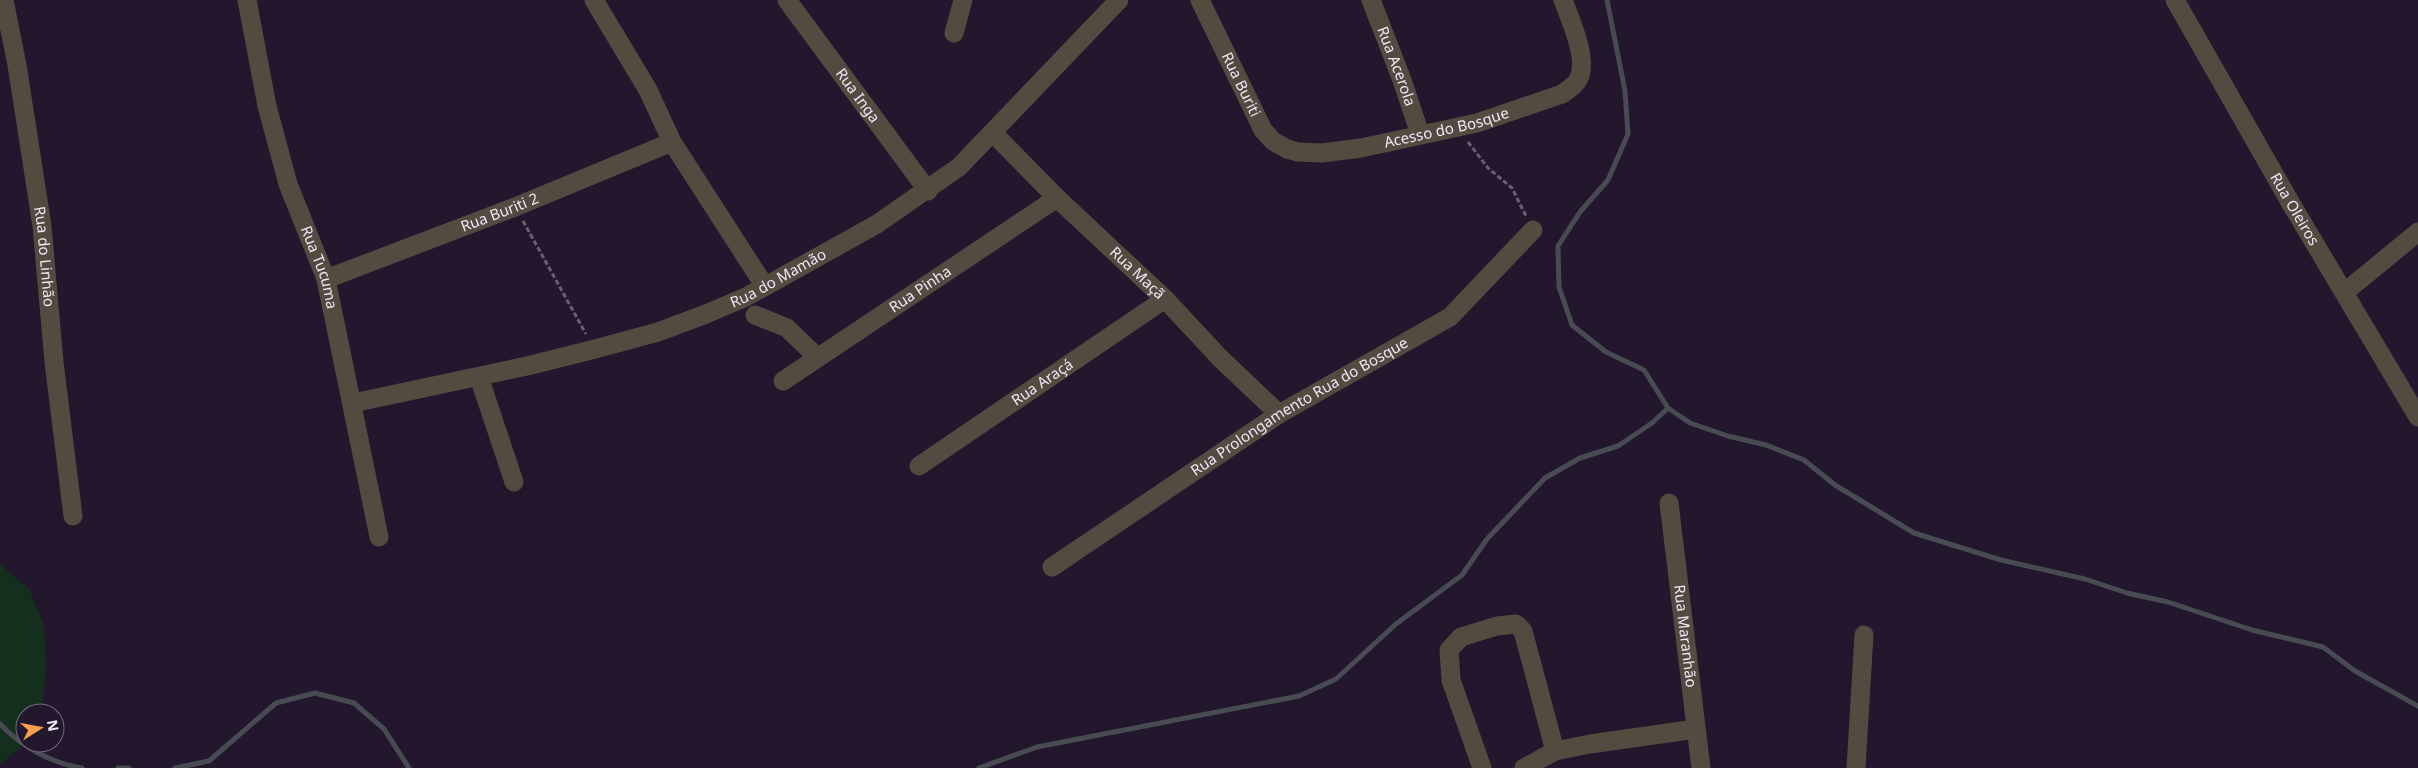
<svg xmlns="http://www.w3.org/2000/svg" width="2418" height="768" font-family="'Noto Sans',sans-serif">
	<rect width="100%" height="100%" fill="#22172d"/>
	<path fill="#142f1d" d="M0 564 29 589 44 626 46 667 42 709 40 713H25V745L0 764Z"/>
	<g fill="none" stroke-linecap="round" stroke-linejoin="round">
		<path stroke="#484b52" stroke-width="5" d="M1607 0 1625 91 1628 134 1608 180 1580 212 1558 246 1559 287 1572 325 1606 352 1644 370 1668 408 1690 423 1728 436 1766 445 1804 460 1835 485 1914 533 2001 560 2085 579 2127 593 2168 602 2252 630 2323 647 2355 671 2418 706
			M0 724C22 747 51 763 82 768
			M118 768H129
			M175 768 209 761 276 703 315 693 354 703 384 729 409 768
			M979 768 1037 747 1299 696 1336 679 1396 624 1462 575 1487 539 1545 478 1580 458 1618 446 1652 423 1668 408"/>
		<path stroke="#685f72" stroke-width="3" stroke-dasharray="5 2.5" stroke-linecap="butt" d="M1468 142 1488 168 1512 188 1526 216
			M523 221 586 334"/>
		<g stroke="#534a40" stroke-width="19">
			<path id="s1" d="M4 0 17 65 42 226 54 362 73 516"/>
			<path id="s2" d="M247 0 267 106 288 184 326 279 379 537"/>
			<path d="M594 0 648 90 672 142 764 285"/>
			<path id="s3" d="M787 0 928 191"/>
			<path id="s4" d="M1200 0 1263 130 1273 141 1287 149 1298 152 1322 153 1361 148 1477 123 1562 94C1569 89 1576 85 1579 78 1588 58 1570 19 1563 0"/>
			<path id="s5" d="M1371 0 1402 80 1420 134"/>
			<path id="s6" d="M2175 0 2290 202 2418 417"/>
			<path d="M954 33 963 0"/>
			<path id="s7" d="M993 133 1057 198 1165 299 1220 358 1279 414"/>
			<path id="s8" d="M326 279 515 207 672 142"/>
			<path d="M2345 292 2418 232"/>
			<path d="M755 315 787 328 817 357"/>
			<path d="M479 377 514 482"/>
			<path id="s9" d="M783 381 1057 198"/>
			<path id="s10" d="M353 403 527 366 595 349 658 332 706 314 746 297 877 224 959 167 1119 0"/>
			<path id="s11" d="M919 466 1165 299"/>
			<path id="s12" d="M1669 503 1701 768"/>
			<path id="s13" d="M1052 567 1279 414 1450 317 1533 230"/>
			<path d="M1482 768 1451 680 1449 650 1461 637 1497 626 1516 624 1523 631 1555 751"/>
			<path d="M1524 768 1555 751 1590 744 1696 729"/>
			<path d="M1856 768 1864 635"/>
		</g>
	</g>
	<g text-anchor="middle" stroke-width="4" stroke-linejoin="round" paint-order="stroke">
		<g font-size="15" fill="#efe8f7" stroke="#22172d">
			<text dy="5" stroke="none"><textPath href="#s5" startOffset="71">Rua Acerola</textPath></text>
			<text dy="5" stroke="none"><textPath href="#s4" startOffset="94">Rua Buriti</textPath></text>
			<text dy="5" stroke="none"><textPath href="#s3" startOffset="119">Rua Inga</textPath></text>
			<text dy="5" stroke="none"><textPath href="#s4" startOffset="338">Acesso do Bosque</textPath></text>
			<text dy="5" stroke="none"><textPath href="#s6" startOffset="241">Rua Oleiros</textPath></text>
			<text dy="5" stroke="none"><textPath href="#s8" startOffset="186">Rua Buriti 2</textPath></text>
			<text dy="5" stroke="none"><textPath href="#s1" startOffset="260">Rua do Linhão</textPath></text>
			<text dy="5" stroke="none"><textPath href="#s2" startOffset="278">Rua Tucuma</textPath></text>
			<text dy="5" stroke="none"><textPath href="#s7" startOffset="201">Rua Maçã</textPath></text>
			<text dy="5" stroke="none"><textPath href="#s10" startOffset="445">Rua do Mamão</textPath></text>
			<text dy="5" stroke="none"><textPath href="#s9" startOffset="165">Rua Pinha</textPath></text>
			<text dy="5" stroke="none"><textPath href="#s11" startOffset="149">Rua Araçá</textPath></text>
			<text dy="5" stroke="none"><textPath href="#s13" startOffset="295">Rua Prolongamento Rua do Bosque</textPath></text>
			<text dy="5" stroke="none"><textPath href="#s12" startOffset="134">Rua Maranhão</textPath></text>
		</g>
	</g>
	<g transform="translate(40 728) rotate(79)"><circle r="24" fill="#22172d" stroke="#746b7e"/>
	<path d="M0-4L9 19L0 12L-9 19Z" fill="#f9a04c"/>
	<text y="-8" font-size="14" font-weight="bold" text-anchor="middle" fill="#efe8f7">N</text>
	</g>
</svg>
